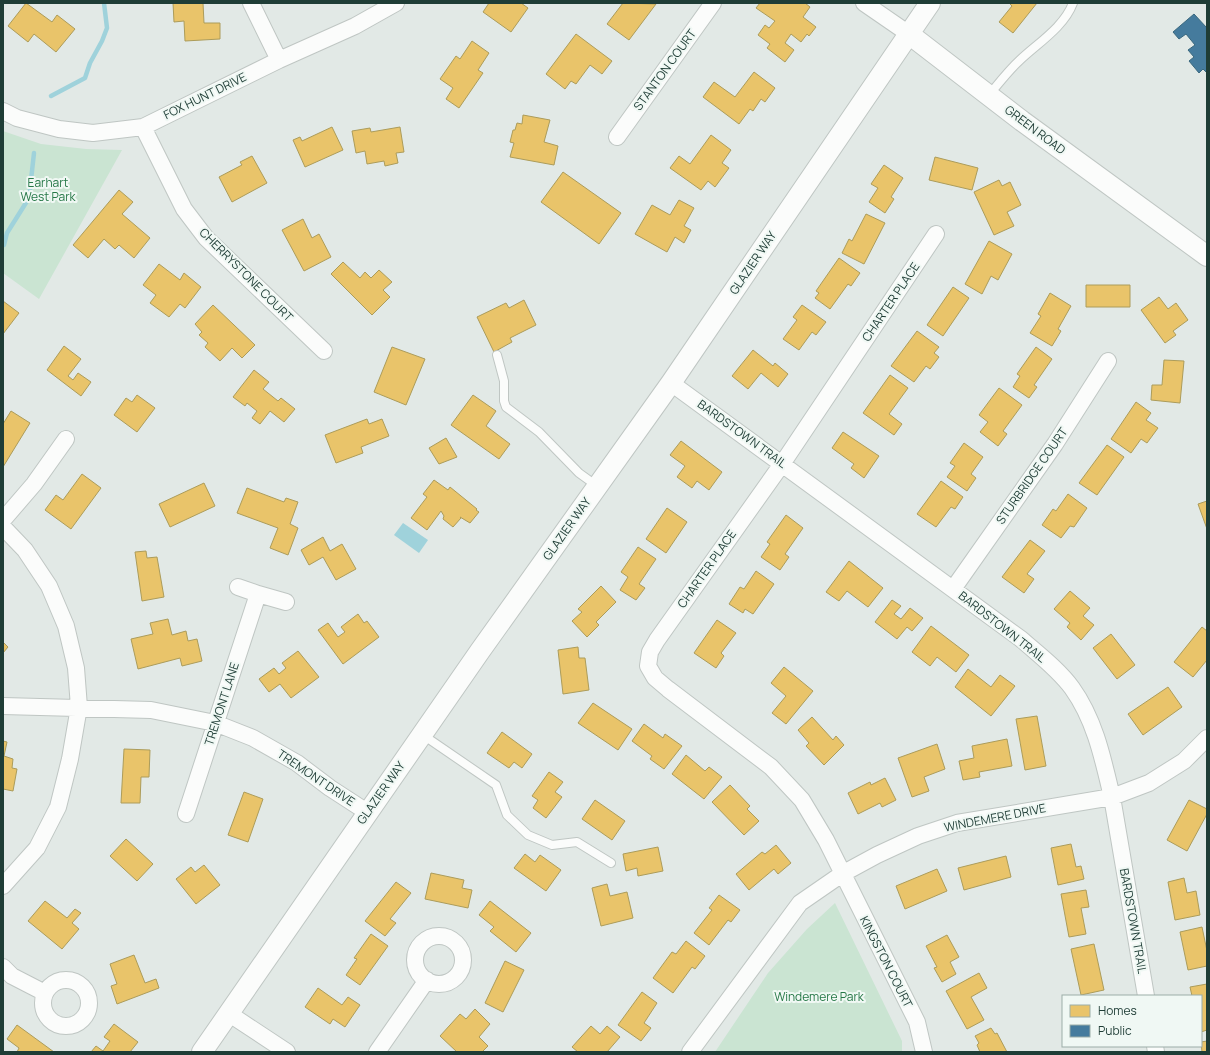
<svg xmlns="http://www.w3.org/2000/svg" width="1210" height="1055" font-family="Manrope,sans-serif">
	<rect width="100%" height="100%" fill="#e2e9e6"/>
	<path fill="#cae4d2" d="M3 131 41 144 86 149 122 150 39 299 3 273Z
		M835 903 902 1041V1052H715L768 973 807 929Z"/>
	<path fill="#9fd2db" d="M403 523 428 540 419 553 394 535Z"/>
	<path fill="#e9c46a" stroke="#ac9c5a" d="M26 3 52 22 57 15 75 29 56 52 34 34 28 42 8 26Z
		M173 3H203L204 23H220V39L185 41 184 21 174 22Z
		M489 3H521L528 8 511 32 483 12Z
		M623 3 656 4 629 40 607 24Z
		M760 3H805L810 7 803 17 816 27 809 36 807 34 801 42 791 34 785 43 794 50 785 62 767 48 770 44 758 35 765 25 769 28 775 21 756 8Z
		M1011 3H1037L1013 33 999 22 1012 6 1010 4Z
		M576 34 612 61 602 74 590 65 576 84 571 81 565 89 546 74Z
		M472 41 489 53 478 70 483 73 459 108 446 99 453 88 440 79 456 56 460 59Z
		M754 72 775 88 765 102 761 99 753 111 750 109 739 124 703 97 714 82 735 97Z
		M523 115 550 120 544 142 558 146 554 165 510 157 514 143 510 142 513 130H515L517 123 522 124Z
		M332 127 343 150 305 167 293 140 300 137 302 141Z
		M400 127 404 152 396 153 398 163 385 166 384 161 367 164 365 151 356 153 352 131 370 128 371 132Z
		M711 135 731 150 722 163 729 168 715 187 708 181 701 190 670 168 679 156 690 164Z
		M252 156 267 183 232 202 219 177 242 165 240 162Z
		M935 157 978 168 972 190 929 180Z
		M884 165 903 178 891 197 894 199 885 213 869 202 878 188 871 184Z
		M563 172 621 213 599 244 541 202Z
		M999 180 1002 186 1010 182 1021 205 1007 212 1014 226 994 235 974 192Z
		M119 190 133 202 122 214 150 238 134 258 119 245 115 249 104 239 88 258 73 245Z
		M679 200 694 208 684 226 691 230 684 243 675 237 667 252 635 234 652 205 670 215Z
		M866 214 885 223 864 264 842 253 849 239 852 241Z
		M303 219 312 238 319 234 331 257 304 271 282 230Z
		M989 241 1012 254 998 280 991 276 982 294 965 284Z
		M839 258 860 273 851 286 848 284 830 309 815 298 819 293 816 291Z
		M343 262 360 278 365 272 371 278 379 270 392 282 383 290 390 297 372 315 331 274Z
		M159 264 180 280 184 273 201 287 185 308 180 304 169 317 150 303 156 295 143 285Z
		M1086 285H1130V307H1086Z
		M953 287 969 298 943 336 927 325Z
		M1050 293 1071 306 1058 329 1061 331 1052 346 1030 333 1041 316 1038 314Z
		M1159 297 1168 309 1176 303 1188 320 1173 331 1176 335 1165 343 1141 310Z
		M524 300 536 325 510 338 512 342 494 352 477 317 506 303 509 308Z
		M3 301 19 313 3 334Z
		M213 305 255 345 242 358 232 348 220 361 205 347 208 343 199 335 202 332 195 324Z
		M802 305 826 322 816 335 812 332 799 350 783 339 797 320 793 317Z
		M917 331 939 347 934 353 939 357 930 369 926 366 914 382 891 366Z
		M64 346 81 359 68 376 73 380 78 373 91 382 81 396 47 370Z
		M392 347 425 359 406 405 374 392Z
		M1036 347 1052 359 1034 385 1037 387 1029 398 1013 387 1020 376 1017 374Z
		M753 350 773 366 775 363 788 374 778 387 761 373 748 389 732 376Z
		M1164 360 1184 361 1180 403 1151 400 1152 385H1162Z
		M254 370 269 382 263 389 278 401 281 398 295 409 284 422 270 411 260 424 252 418 257 411 247 403 245 406 233 397Z
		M890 375 908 388 889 414 902 424 894 435 863 413Z
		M999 388 1022 405 1003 431 1007 434 998 446 980 432 988 422 979 415Z
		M137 395 155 408 137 432 114 415 126 398 132 402Z
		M473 395 496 411 486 426 510 444 499 459 451 425Z
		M1136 402 1151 413 1146 420 1158 428 1147 443 1141 439 1131 453 1111 439Z
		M11 411 30 423 3 467V424Z
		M367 419 369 424 382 419 389 436 361 447 363 453 336 463 325 435Z
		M843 432 879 456 864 478 851 468 854 464 832 448Z
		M446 438 457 457 439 464 429 448Z
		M681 441 722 472 709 490 697 481 692 488 677 477 685 466 670 455Z
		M964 443 983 457 971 474 976 478 967 491 947 477 955 466 950 463Z
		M1107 445 1124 457 1097 495 1079 483Z
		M82 474 101 488 71 529 45 510 56 495 63 500Z
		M434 480 448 490 450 487 477 509 476 510 479 512 470 523 460 517 461 518 453 527 443 519 444 516 441 511 427 530 411 518 427 497 423 494Z
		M941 481 963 497 955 509 951 507 936 527 917 514Z
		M204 483 215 506 170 527 159 504Z
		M247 488 284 502 286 498 298 502 290 524 298 528 288 555 270 548 278 528 237 513Z
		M1068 494 1087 508 1074 527 1070 526 1061 538 1042 525 1053 509 1056 511Z
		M1207 501V529L1198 504Z
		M667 508 687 522 666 553 646 539Z
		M786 515 803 528 785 554 789 557 780 570 761 557 770 544 767 542Z
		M323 537 330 551 342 544 356 569 336 580 323 557 309 565 301 550Z
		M1030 540 1045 551 1027 574 1034 579 1024 593 1002 577Z
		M638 547 656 559 639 584 645 588 636 600 620 590 628 577 621 572Z
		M146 551 147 558 157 557 164 597 142 601 135 552Z
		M849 561 883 588 868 607 847 591 839 601 826 592Z
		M756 571 774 584 753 614 745 609 743 613 729 604 740 587 744 589Z
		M601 586 616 602 596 622 599 625 587 637 572 621 582 612 578 609Z
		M1070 591 1090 608 1083 616 1094 625 1081 640 1067 627 1070 623 1054 609Z
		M892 600 901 606 894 614 901 619 910 608 923 618 912 631 907 627 897 639 875 622Z
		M358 614 364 623 367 621 379 637 343 664 318 630 328 623 338 637 345 632 341 627Z
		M168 619 172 635 186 631 188 641 197 639 202 661 182 666 180 658 138 669 131 639 153 634 150 623Z
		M717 620 736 633 721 653 724 656 716 668 694 653Z
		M931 626 969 655 956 672 937 657 930 666 912 652Z
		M1202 627 1207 631V660L1193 677 1174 662Z
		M1111 634 1135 665 1117 679 1093 648Z
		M3 642 8 647 3 653Z
		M578 647 579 658H585L589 690 563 694 558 650Z
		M298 651 319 677 291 698 280 684 269 692 259 679 274 668 279 674 286 668 282 663Z
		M784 667 813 691 786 724 772 713 786 696 771 683Z
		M968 669 991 687 1000 675 1015 686 991 716 955 687Z
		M1168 687 1182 707 1143 735 1128 714Z
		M593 703 632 729 618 750 578 723Z
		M1037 716 1046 766 1025 770 1016 719Z
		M812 717 833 740 836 736 844 745 824 765 806 746 809 743 798 730Z
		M644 724 663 738 665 734 682 746 664 769 650 759 652 756 632 741Z
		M502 732 532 754 522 768 514 762 509 768 487 753Z
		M1007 739 1012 766 979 772 980 777 963 780 959 761 974 758 972 746Z
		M3 741 7 742 4 756 13 759 12 768 17 769 13 791 3 789Z
		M937 744 945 769 924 777 929 791 912 797 898 758Z
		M124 749 150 750 149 777H141L140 803H121Z
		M686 755 705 771 709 767 722 777 704 799 672 774Z
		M549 772 563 782 555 792 562 797 546 818 533 808 538 800 532 796Z
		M885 778 896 800 882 807 880 803 858 814 848 793 870 782 871 785Z
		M730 785 750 806 747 809 759 821 744 835 712 802Z
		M244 792 263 799 248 842 228 835Z
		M595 800 625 821 612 840 582 819Z
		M1189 800 1207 809V814L1187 851 1167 840Z
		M126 839 153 864 137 881 110 856Z
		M1071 844 1076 867 1081 866 1084 879 1058 885 1051 848Z
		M776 845 791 863 778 874 774 869 749 890 736 874 762 852 765 854Z
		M658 847 663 871 638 876 637 868 626 871 623 854Z
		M525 854 535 862 540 855 561 870 546 891 514 868Z
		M1006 856 1011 877 964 890 958 868Z
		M204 865 220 885 196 904 176 879 191 867 195 872Z
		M937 869 947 891 905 909 896 886Z
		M431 873 464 880 462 888 472 890 468 908 425 899Z
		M1184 878 1187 893 1196 891 1200 915 1175 920 1168 882Z
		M396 882 411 893 390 919 396 923 385 936 365 921Z
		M607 884 610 896 627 892 633 918 601 926 592 888Z
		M1086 890 1089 907 1081 908 1086 934 1069 937 1061 894Z
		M719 895 740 910 731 922 728 920 709 945 694 933 712 910 709 908Z
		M45 901 67 918 75 909 81 913 72 923 79 929 62 949 28 921Z
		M490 901 531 933 516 952 490 931 494 927 479 915Z
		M1202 927 1207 951V966L1188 970 1180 932Z
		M371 934 388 946 360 985 346 975 357 959 354 958Z
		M947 935 959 957 950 962 956 974 942 982 934 968 937 967 926 946Z
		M686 941 705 956 695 969 692 967 673 993 653 978 672 952 676 954Z
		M1094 944 1104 990 1081 995 1071 949Z
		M134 955 145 983 156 979 159 988 117 1004 111 986 117 984 110 964Z
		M505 961 524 970 503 1012 485 1003Z
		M979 973 987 988 971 997 984 1020 967 1029 946 991Z
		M1207 984V1030L1201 1032V996H1192L1190 987Z
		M318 988 342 1005 348 997 360 1005 345 1027 333 1019 330 1024 305 1007Z
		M642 992 657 1003 644 1023 651 1028 641 1041 618 1025Z
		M475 1009 490 1024 479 1037 488 1046 482 1052H457L440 1036 460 1014 466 1019Z
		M114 1024 138 1042 130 1052H91L96 1046 103 1051 110 1041 104 1037Z
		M17 1025 54 1052H17L19 1048 7 1039Z
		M591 1026 600 1034 607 1026 620 1037 607 1052H578L572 1047Z
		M991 1028 995 1034 997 1033 1007 1052H980L977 1045 979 1043 975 1036Z
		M1207 1041V1052H1202L1201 1042Z"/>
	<path fill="#457b9d" stroke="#3a687e" d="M1194 14 1207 28V73L1203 69 1199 73 1189 61 1194 57 1188 50 1195 45 1186 34 1179 39 1173 32Z"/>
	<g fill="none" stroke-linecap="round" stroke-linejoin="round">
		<path stroke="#9fd2db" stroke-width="4.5" d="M51 96 85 78 90 63 102 41 107 28 104 3
			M4 245 7 233 29 198 34 153"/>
		<g stroke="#bfc6c3" stroke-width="10">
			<path id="service" d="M989 95C999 83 1009 70 1020 60 1038 43 1064 27 1073 3
				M497 355 504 381V401L506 407 539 432 579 473 597 486
				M423 735 496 785 507 815 528 835 552 845 577 842 611 863"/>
		</g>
		<g stroke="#bfc6c3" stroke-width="18">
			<path id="minor" d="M251 3 279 60
				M864 3 909 34
				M3 111 17 118 59 129 93 133 143 127 279 60 355 26 396 3
				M143 127 184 209 206 238 324 351
				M617 137 713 3
				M671 383 1021 639C1038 654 1058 669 1072 688 1095 720 1103 759 1112 797L1146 996
				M3 520 34 484 66 439
				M3 527 25 550 49 586 66 626 76 668 79 707 70 759 58 807 37 848 3 886
				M238 587 258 594
				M953 589 1055 444 1108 361
				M3 706 151 710 215 723 253 738 297 763 330 788 367 812
				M186 814 258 594 286 602
				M415 960a24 24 0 1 1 48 0a24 24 0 1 1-48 0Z
				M3 967 12 976 45 993
				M43 1003a23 23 0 1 1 46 0a23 23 0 1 1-46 0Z
				M228 1013 287 1052
				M1155 1046 1156 1052
				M377 1052 427 980
				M690 1052 800 903 842 874 877 855 918 836 957 823 1112 797 1149 783 1184 761 1207 738
				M924 1052 917 1022 826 840 802 800 771 767 668 689 655 678 648 666 650 652 657 640 782 464 936 234"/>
		</g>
		<g stroke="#bfc6c3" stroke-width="22">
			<path id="tertiary" d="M909 34 1022 121 1207 256
				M202 1052 480 651 671 383 930 3"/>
		</g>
		<use href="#service" stroke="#fbfcfb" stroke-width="8"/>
		<use href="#minor" stroke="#fbfcfb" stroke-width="16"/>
		<use href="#tertiary" stroke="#fbfcfb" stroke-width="20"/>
	</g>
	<g text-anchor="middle" stroke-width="4" stroke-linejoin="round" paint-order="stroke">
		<g font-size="12" fill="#1f3d36" stroke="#f0f8f4">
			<text transform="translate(665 70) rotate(-54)" y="4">STANTON COURT</text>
			<text transform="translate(205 96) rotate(-26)" y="4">FOX HUNT DRIVE</text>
			<text transform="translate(1035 130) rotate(37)" y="4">GREEN ROAD</text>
			<text transform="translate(753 263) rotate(-56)" y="4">GLAZIER WAY</text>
			<text transform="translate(246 275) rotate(45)" y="4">CHERRYSTONE COURT</text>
			<text transform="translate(891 302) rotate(-56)" y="4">CHARTER PLACE</text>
			<text transform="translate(742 434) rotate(36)" y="4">BARDSTOWN TRAIL</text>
			<text transform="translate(1032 476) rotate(-55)" y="4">STURBRIDGE COURT</text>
			<text transform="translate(567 529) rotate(-55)" y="4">GLAZIER WAY</text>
			<text transform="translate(707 569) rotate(-55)" y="4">CHARTER PLACE</text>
			<text transform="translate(1002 627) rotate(38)" y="4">BARDSTOWN TRAIL</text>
			<text transform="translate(222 704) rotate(-72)" y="4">TREMONT LANE</text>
			<text transform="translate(316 778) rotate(34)" y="4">TREMONT DRIVE</text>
			<text transform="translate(381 793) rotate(-55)" y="4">GLAZIER WAY</text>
			<text transform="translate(995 818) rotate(-11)" y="4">WINDEMERE DRIVE</text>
			<text transform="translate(1133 921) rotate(80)" y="4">BARDSTOWN TRAIL</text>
			<text transform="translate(886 962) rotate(63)" y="4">KINGSTON COURT</text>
		</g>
		<g font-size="12" fill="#267847" stroke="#f0f8f4">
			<text x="48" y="187">Earhart<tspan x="48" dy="14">West Park</tspan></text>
			<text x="819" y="1001">Windemere Park</text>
		</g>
	</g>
	<rect width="1210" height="1055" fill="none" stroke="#1f3d36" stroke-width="8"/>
	<rect x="1062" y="995" width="140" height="52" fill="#f0f8f4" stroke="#9cada8"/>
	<rect x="1070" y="1005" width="20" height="12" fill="#e9c46a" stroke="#9cada8"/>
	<text x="1098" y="1015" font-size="12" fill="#1f3d36">Homes</text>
	<rect x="1070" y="1025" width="20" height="12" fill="#457b9d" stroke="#9cada8"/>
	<text x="1098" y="1035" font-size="12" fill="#1f3d36">Public</text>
</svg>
